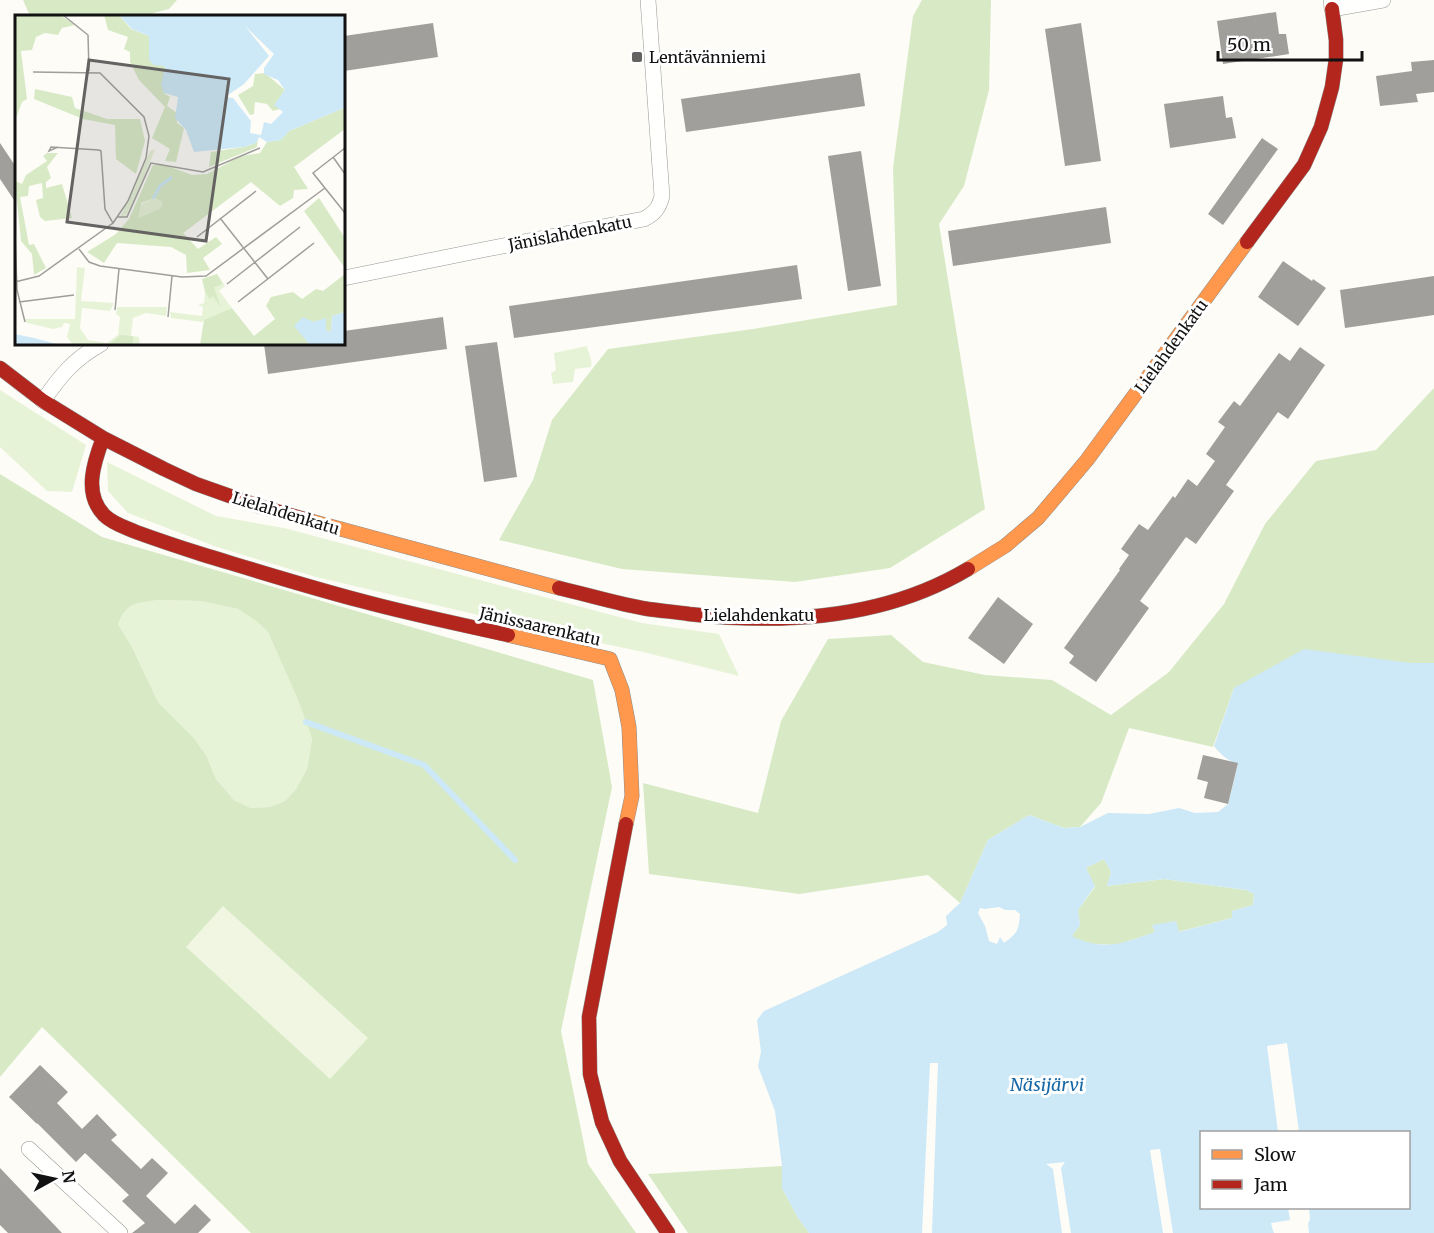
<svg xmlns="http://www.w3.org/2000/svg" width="1434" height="1233" font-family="Merriweather,serif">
	<rect width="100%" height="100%" fill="#fdfcf7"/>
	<path fill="#e7f3d7" d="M587 346C588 353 593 360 591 367L575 369 573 382 553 384 551 373 556 370 554 353Z
		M0 390 86 445 72 492 47 491 0 447Z
		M107 462 216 516 284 528 642 623 719 634 739 676 643 652 568 636 316 577 217 547 128 513 108 491Z
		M159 600 200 601 238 609 256 621 268 632 298 700 312 739 307 769 296 789 285 801 270 807 251 808 234 800 216 779 206 755 194 738 158 702 131 645 118 624C127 602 138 603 159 600Z"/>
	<path fill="#d8eac5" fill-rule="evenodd" d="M23 0H177L169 9 142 16H30Z
		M922 0H991L989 90 964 186 939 224 985 509 890 568 795 582 622 569 499 540 533 480 552 420 608 349 753 329 897 305 893 168 913 16Z
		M1434 388V663H1410L1234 688 1213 747 1129 728 1101 803 1080 827 1064 828 1029 815 988 840 960 903 928 875 799 894 649 874 643 783 758 813 781 721 828 639 891 635 923 662 985 675 1052 680 1111 715 1169 672 1224 604 1265 524 1316 461 1376 450Z
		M0 474 102 537 593 680 612 787 561 1031 588 1164 636 1233H251L42 1027 0 1077ZM159 600 200 601 238 609 256 621 268 632 298 700 312 739 307 769 296 789 285 801 270 807 251 808 234 800 216 779 206 755 194 738 158 702 131 645 118 624C127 602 137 603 159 600Z
		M1104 859 1111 872 1107 886 1164 879 1246 890 1254 894 1253 905 1232 911V918L1178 932 1176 921 1152 926 1156 932 1116 945 1092 944 1071 937 1080 925 1078 910 1095 887 1086 868Z
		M782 1166V1188L798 1218 809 1233H688L648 1174Z"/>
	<path fill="#f0f6e1" d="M223 906 368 1038 330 1079 186 947Z"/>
	<path fill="#cde8f7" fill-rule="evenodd" d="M1304 649 1410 663H1434V1233H1309L1308 1223 1273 1229 1274 1233H809L798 1218 782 1188V1166L775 1111 758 1066 761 1052 757 1020 764 1011 938 932 947 925 946 916 960 903 988 840 1029 815 1064 828 1080 827 1108 813 1149 814 1179 808 1195 813 1218 812 1228 804 1238 764C1227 760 1221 755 1214 746L1234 688ZM1104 859 1111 872 1107 886 1164 879 1246 890 1254 894 1253 905 1232 911V918L1179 932 1176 921 1152 925 1155 932C1123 943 1104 952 1072 936L1080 925 1078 910 1095 886 1086 868ZM999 907 1005 910H1015L1020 914C1019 930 1017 934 1004 943L1000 937 997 944 989 941 985 926 978 913 980 908 985 909ZM1202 1132H1408V1208H1202Z"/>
	<path fill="#fdfcf7" d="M1287 1043 1299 1132H1278L1267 1046Z
		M930 1063H938L932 1233H922Z
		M1160 1149 1173 1233H1163L1150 1150Z
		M1065 1162 1061 1168 1071 1233H1062L1053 1169 1046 1164Z
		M1288 1208H1309L1310 1219 1307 1227 1273 1231 1271 1223 1290 1220Z"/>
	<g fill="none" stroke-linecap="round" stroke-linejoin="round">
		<path stroke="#cde8f7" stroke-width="6" d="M306 722 424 765 515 860"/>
	</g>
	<path fill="#a19f9c" d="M1276 12 1279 34H1286L1289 54 1223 64 1217 21Z
		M433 23 438 57 344 71V36Z
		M1081 23 1101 161 1065 166 1045 29Z
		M1434 60V92L1416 94 1418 102 1380 106 1376 76 1412 71 1411 62Z
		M860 73 865 106 686 132 681 99Z
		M1223 96 1226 118 1232 117 1236 138 1170 148 1164 104Z
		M1262 138 1278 149 1223 225 1208 214Z
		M0 143 16 167V203L0 179Z
		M861 151 881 286 848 291 828 156Z
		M1106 207 1111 243 953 266 948 231Z
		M1283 261 1312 281 1313 279 1326 288 1298 326 1258 297Z
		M797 265 802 299 514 338 509 306Z
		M1434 276V315L1345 328 1340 290Z
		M443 317 447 349 268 374 264 344H344V331Z
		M497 342 517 477 484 482 465 346Z
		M1300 347 1325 365 1288 419 1278 412 1226 485 1234 491 1196 544 1186 537 1140 601 1149 608 1096 682 1069 663 1074 656 1064 648 1120 570 1119 569 1129 555 1121 549 1139 524 1148 530 1173 496 1175 498 1188 479 1197 486 1215 461 1206 454 1225 427 1218 422 1234 401 1240 406 1279 353 1290 361Z
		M998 597 1033 624 1004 664 968 638Z
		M1203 755 1238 763 1228 804 1204 798 1208 782 1197 779Z
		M40 1065 68 1092 57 1103 82 1129 97 1114 117 1135 111 1140 141 1169 152 1158 168 1173 146 1196 175 1224 195 1204 211 1220 198 1233H132L145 1223 122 1201 129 1195 85 1153 76 1162 37 1123V1124L9 1097Z
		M0 1168 62 1233H8L0 1225Z"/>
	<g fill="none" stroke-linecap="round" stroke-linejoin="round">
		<g stroke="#979795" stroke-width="16">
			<path id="street" d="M1331 0 1332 9 1383 0
				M344 278 487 249 644 219C655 213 659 208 662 196L648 0
				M43 401C60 376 74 359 101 344
				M29 1149 120 1233"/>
		</g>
		<g stroke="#8e8d8b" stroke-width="15">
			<path id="slow" d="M311 521 559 588
				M968 569 1005 546 1038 518 1087 460 1247 242
				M508 635 610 659 622 690 629 727 632 796 626 824"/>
		</g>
		<g stroke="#8e8d8b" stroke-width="15">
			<path id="jam" d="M1247 242 1304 165 1321 127 1332 87 1336 59V40L1332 9
				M0 368 43 401 103 438 164 469 196 484 258 506 311 521
				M103 438C94 462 83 493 104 515 113 524 125 527 136 532 158 540 179 547 201 554 254 570 308 587 362 601 410 614 459 624 508 635
				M559 588C589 595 618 604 648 609 662 611 676 612 689 614 784 625 884 619 968 569
				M626 824 589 1017 590 1074 602 1122 620 1161 668 1233"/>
		</g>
		<use href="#street" stroke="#fffffe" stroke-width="15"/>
		<use href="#slow" stroke="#ff974d" stroke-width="14"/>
		<use href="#jam" stroke="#b3261e" stroke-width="14"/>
	</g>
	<rect fill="#646362" stroke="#fff" stroke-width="2" x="631" y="51" width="12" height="12" rx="3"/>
	<g text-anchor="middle" stroke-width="6" stroke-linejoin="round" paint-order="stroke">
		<g font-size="16" fill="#111" stroke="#fff" text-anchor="start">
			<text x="649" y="63">Lentävänniemi</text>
		</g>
		<g font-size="16" fill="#111" stroke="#fff">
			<text transform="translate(570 233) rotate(-11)" y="6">Jänislahdenkatu</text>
			<text transform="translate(1171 346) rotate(-54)" y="6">Lielahdenkatu</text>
			<text transform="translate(286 513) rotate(17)" y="6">Lielahdenkatu</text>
			<text x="759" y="621">Lielahdenkatu</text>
			<text transform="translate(540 626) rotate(13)" y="6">Jänissaarenkatu</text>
		</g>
		<g font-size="18" font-style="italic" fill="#1768a6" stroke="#fff">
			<text x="1047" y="1091">Näsijärvi</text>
		</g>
	</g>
	<g transform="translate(15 15)">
		<rect width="330" height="330" fill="#fdfcf7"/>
		<path d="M140 134 122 180 112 200 105 202 135 136ZM140 183 147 187 146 193 123 203 124 190ZM62 252 70 253 66 286 99 288 95 296 67 293 65 313 73 325 92 328 103 320 105 302 101 299 102 292H152L151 301 131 298 118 303 116 321 124 322 125 330H58L52 322 55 309 49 308 47 312 38 314 12 308 9 304H60ZM202 259 210 271 204 276 217 293 187 307 156 303 155 297 187 301 188 292 183 290 189 288 191 269 187 264Z" fill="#e7f3d7"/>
		<path d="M0 0H45L60 10 47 13 43 20 30 18 21 22 17 35 6 36 12 84 7 87 0 106ZM89 0H104L116 14 134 21V45L150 51 149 78 155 82 152 91 162 98V108L169 113 161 147 150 146 155 134 137 123 150 92 124 65 115 47V37L109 34 113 22 93 15ZM250 58 270 75 261 88 265 94 258 96 252 89 240 87 239 99 235 100 223 80 238 71 240 59ZM20 74 57 82 60 93 92 104H125L130 126 121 159 101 144 100 110 68 104 19 84ZM328 86H330V114L279 152 293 174 279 175 278 183 265 191 236 167 168 218 183 234 201 222 207 229 188 243 195 255 172 258 171 240 156 232 102 228 89 248 72 237 101 219 114 204 138 150H150L177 160 192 159 226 141 245 138 252 127 266 125 274 116 329 93ZM140 183 147 187 146 193 123 203 126 188ZM243 122 242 132 194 152 196 137 229 132 241 128ZM32 138H43L32 152 36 163 31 167V173L47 169 57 203 30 206 25 202 21 185 28 183 27 168 14 171 13 181 5 182 14 230 19 229 31 253 19 260 17 239 6 226 0 166 7 169 11 160 32 146 28 141ZM304 183 330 223V253L289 196ZM202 259 208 269 199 272 206 293 198 281 195 284 190 277 187 264ZM330 259V297L317 301 316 317 311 315 310 304 280 311 295 330H185L189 305 217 293 239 321 260 304 251 291 256 282 278 277 287 284 301 274 308 276ZM105 320 118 321V330H94Z" fill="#d8eac5" fill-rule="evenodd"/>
		<path d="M104 0H330L329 93 274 116 266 125 252 127 244 122 241 128 229 132 179 137 171 115 160 103 163 82 149 78 146 70 150 51 139 50 134 45V21L117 14ZM230 11 259 39 249 53V59L263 65 270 75 259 90 268 97 256 109 249 107 246 120 235 118 236 106 218 83 210 82 229 69 254 41ZM330 297V330H295L279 311 288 302 298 307 311 303V315L316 317 317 301ZM0 319 19 323 45 330H0Z" fill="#cde8f7" fill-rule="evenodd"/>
		<path fill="none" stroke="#cde8f7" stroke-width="3" d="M138 184 145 171 157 162"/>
		<path fill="none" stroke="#9f9e9b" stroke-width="1.5" d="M48 0 73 20 74 56M18 57 85 58 129 102 134 121 131 143 113 186 98 208 90 194 86 136 84 135 36 132 34 136 43 132M330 133 298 158 330 198M318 142 330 159M0 196V260M103 202H112L136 148 188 157 245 133M205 203 253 264M0 221 2 275 10 307M182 222 241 176M64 234 74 247 85 251 167 262 191 261 310 173M0 267 24 261 98 208M212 269 285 212M4 287 59 280M223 287 299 228M100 295 104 254M153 302 157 261"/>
		<path fill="#646362" fill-opacity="0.15" stroke="#646362" stroke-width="3" d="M74 45 214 64 191 226 52 207Z"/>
		<rect width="330" height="330" fill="none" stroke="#111" stroke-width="3"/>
	</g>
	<rect x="1200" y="1131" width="210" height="78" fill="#ffffff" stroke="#a0a0a0" stroke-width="1.5"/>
	<rect x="1212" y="1150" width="30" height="9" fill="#ff974d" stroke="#a0a0a0" stroke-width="1.5"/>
	<text x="1254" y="1161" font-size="18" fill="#111111">Slow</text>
	<rect x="1212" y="1180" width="30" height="9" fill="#b3261e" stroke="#a0a0a0" stroke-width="1.5"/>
	<text x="1254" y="1191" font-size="18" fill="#111111">Jam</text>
	<g transform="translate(54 1179) rotate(82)" stroke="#ffffff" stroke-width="4.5" paint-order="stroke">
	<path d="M0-4.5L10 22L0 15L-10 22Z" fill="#111111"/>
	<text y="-9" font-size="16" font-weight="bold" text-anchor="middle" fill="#111111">N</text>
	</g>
	<path d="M1218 51v9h144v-9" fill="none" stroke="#111111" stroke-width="3"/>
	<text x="1227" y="51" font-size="18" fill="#111111" stroke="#ffffff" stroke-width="4.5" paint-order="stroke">50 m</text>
</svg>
